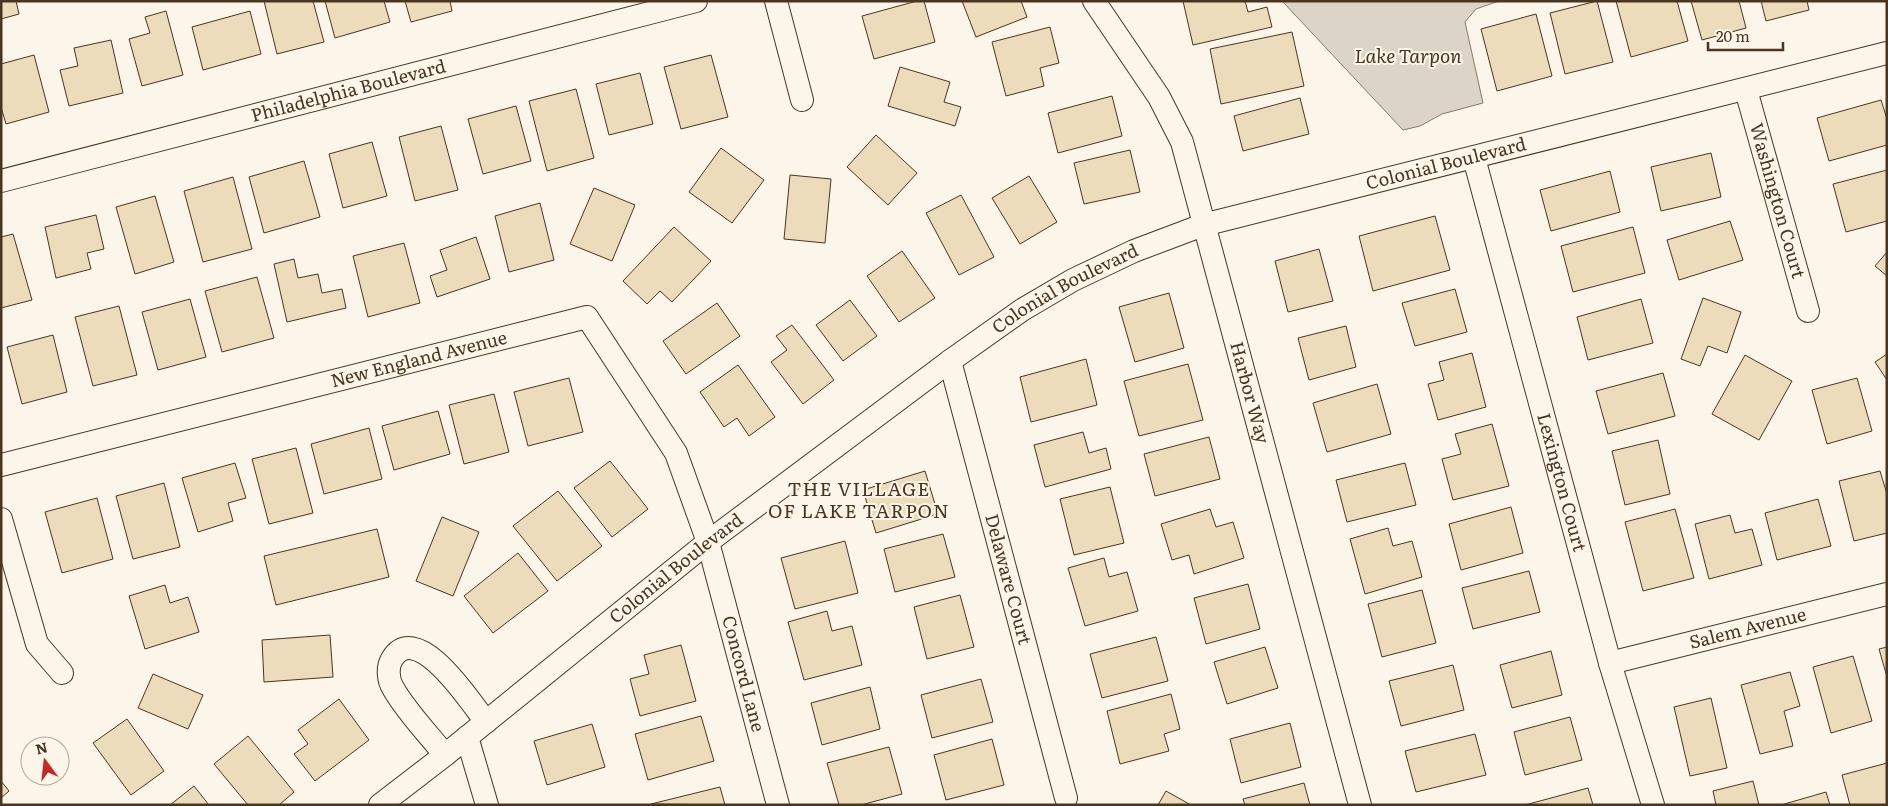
<svg xmlns="http://www.w3.org/2000/svg" width="1888" height="806" font-family="Literata,serif">
	<rect width="100%" height="100%" fill="#fbf6e9"/>
	<path fill="#dcd4c6" stroke="#887966" d="M1282 1H1499L1476 9 1465 22 1483 103 1442 114 1420 126 1403 130Z"/>
	<path fill="#ecdcbc" stroke="#4a3520" d="M1 1H16L19 14 1 19Z
		M264 1H313L324 42 277 54Z
		M325 1H384L390 22 335 38Z
		M405 1H450L452 11 411 22Z
		M917 1H924L935 42 874 59 862 16Z
		M962 1H1021L1027 17 976 37Z
		M1183 1H1245L1248 12 1267 7 1272 27 1193 45Z
		M1597 1 1613 62 1565 74 1550 13Z
		M1616 1H1677L1688 41 1631 57Z
		M1691 1H1739L1746 28 1702 40Z
		M1761 1H1807L1809 10 1766 21Z
		M166 11 183 75 142 86 129 39 150 33 145 17Z
		M250 11 261 54 203 70 192 27Z
		M1536 14 1552 76 1497 91 1481 29Z
		M1050 27 1059 63 1040 68 1044 86 1006 96 992 42Z
		M1292 32 1304 86 1221 104 1210 49Z
		M111 40 123 93 69 106 60 70 78 66 74 48Z
		M34 55 49 112 6 124 1 107V64Z
		M711 55 728 117 681 129 664 67Z
		M900 67 950 82 944 102 961 107 955 126 888 106Z
		M640 73 653 124 609 135 596 84Z
		M576 89 594 158 547 171 529 101Z
		M1112 96 1122 136 1058 153 1048 113Z
		M1300 98 1309 134 1243 151 1234 116Z
		M1881 100 1887 119V145L1829 161 1817 118Z
		M516 106 531 161 483 174 468 119Z
		M441 126 458 190 415 201 399 137Z
		M876 135 917 173 888 205 847 167Z
		M372 142 387 196 343 208 329 154Z
		M721 148 764 180 732 223 689 192Z
		M1130 150 1140 192 1084 204 1074 163Z
		M1711 153 1721 197 1661 211 1651 167Z
		M304 161 320 217 264 233 249 177Z
		M1887 170V221L1846 232 1833 184Z
		M1610 171 1620 212 1551 231 1540 190Z
		M790 175 831 179 825 243 784 239Z
		M1029 176 1057 222 1020 244 992 198Z
		M233 177 252 249 203 262 184 191Z
		M594 188 635 205 612 261 570 244Z
		M961 195 994 257 959 275 926 213Z
		M155 196 174 262 135 274 116 207Z
		M540 203 554 260 509 272 495 216Z
		M96 215 104 249 87 253 91 269 56 278 45 227Z
		M1435 216 1450 270 1373 291 1359 236Z
		M1730 221 1743 260 1679 280 1667 240Z
		M674 227 711 261 672 302 660 291 647 304 623 281Z
		M1633 227 1645 273 1573 292 1561 246Z
		M13 234 32 300 1 308V237Z
		M476 237 490 279 437 297 430 276 447 270 440 250Z
		M404 243 420 303 368 317 353 256Z
		M1319 249 1333 301 1288 312 1275 261Z
		M902 251 935 298 899 322 867 276Z
		M1887 252V276L1875 266Z
		M294 259 298 278 318 274 322 293 342 289 346 308 287 322 274 264Z
		M257 277 274 338 222 352 205 291Z
		M1455 289 1467 332 1415 346 1402 303Z
		M1169 293 1184 348 1135 362 1119 307Z
		M1703 298 1741 312 1727 353 1708 346 1700 366 1681 359Z
		M190 299 206 357 158 370 142 312Z
		M1641 299 1653 343 1588 360 1577 317Z
		M850 300 877 336 843 361 816 325Z
		M717 303 740 336 686 374 663 341Z
		M119 306 137 375 93 386 75 317Z
		M792 325 834 380 803 404 771 362 787 350 776 336Z
		M1346 326 1356 367 1309 380 1298 338Z
		M53 335 67 392 22 404 7 347Z
		M1472 353 1486 407 1438 420 1428 384 1444 380 1439 362Z
		M1887 354V380L1875 362Z
		M1745 355 1792 381 1759 440 1712 414Z
		M1086 359 1097 405 1031 422 1020 377Z
		M1188 364 1203 420 1139 436 1124 381Z
		M738 365 775 417 749 436 737 418 724 427 700 392Z
		M1663 373 1675 416 1608 434 1596 391Z
		M569 378 583 432 528 446 514 392Z
		M1857 378 1872 431 1827 444 1812 390Z
		M1377 384 1391 434 1327 452 1313 403Z
		M494 394 509 452 464 464 449 405Z
		M438 411 450 454 394 470 382 426Z
		M1492 424 1509 486 1453 500 1442 459 1461 454 1455 434Z
		M369 428 382 479 324 494 311 444Z
		M1083 432 1089 453 1106 448 1111 469 1045 487 1034 445Z
		M1209 437 1220 479 1155 496 1144 454Z
		M1658 440 1670 494 1625 505 1612 451Z
		M296 448 313 513 269 524 252 459Z
		M610 461 648 509 612 537 574 488Z
		M235 463 246 498 228 503 233 521 198 532 182 478Z
		M1405 463 1416 505 1347 522 1336 480Z
		M925 471 938 514 876 533 863 490Z
		M1880 471 1887 494V533L1854 541 1839 481Z
		M164 483 180 547 133 559 116 496Z
		M1110 487 1124 543 1074 555 1060 499Z
		M558 491 602 546 557 581 513 526Z
		M97 498 113 559 62 573 45 512Z
		M1818 499 1831 546 1777 560 1765 513Z
		M1511 507 1523 553 1461 570 1449 524Z
		M1210 509 1216 527 1233 522 1244 558 1194 574 1189 555 1172 560 1161 524Z
		M1675 509 1694 578 1643 591 1625 522Z
		M1730 515 1735 533 1752 529 1762 565 1709 579 1695 524Z
		M442 517 479 532 453 596 416 581Z
		M1388 528 1393 546 1412 541 1422 577 1365 594 1350 539Z
		M377 529 389 577 276 605 264 556Z
		M943 534 955 577 895 592 884 549Z
		M845 541 858 593 795 609 781 558Z
		M518 553 548 591 493 633 464 596Z
		M1104 558 1109 577 1127 572 1138 611 1085 626 1068 568Z
		M1529 571 1540 612 1473 629 1462 588Z
		M1248 584 1260 629 1206 644 1194 598Z
		M165 585 170 603 188 597 199 632 145 649 129 596Z
		M1422 590 1436 643 1382 657 1368 604Z
		M960 595 974 647 927 659 914 607Z
		M827 611 832 631 852 626 862 665 804 680 788 622Z
		M330 635 333 677 264 682 262 640Z
		M1156 637 1168 681 1102 698 1090 654Z
		M681 645 696 701 640 716 630 679 649 674 644 655Z
		M1265 647 1278 688 1227 704 1214 662Z
		M1887 647V677L1879 649Z
		M1551 651 1562 695 1512 708 1500 665Z
		M1853 656 1872 721 1831 733 1813 667Z
		M1453 665 1464 710 1401 726 1389 681Z
		M1790 672 1800 706 1784 711 1793 746 1760 754 1741 685Z
		M153 674 203 695 188 729 138 708Z
		M981 679 993 722 932 738 921 695Z
		M870 687 880 729 822 745 811 703Z
		M1171 694 1180 729 1164 734 1169 751 1120 764 1107 711Z
		M1711 698 1727 768 1690 776 1674 707Z
		M339 699 369 740 315 781 294 754 308 744 298 730Z
		M701 716 714 761 648 780 635 734Z
		M1570 717 1582 760 1525 775 1514 732Z
		M127 719 164 771 131 795 93 743Z
		M1290 723 1301 767 1241 783 1230 739Z
		M592 724 605 767 547 785 534 741Z
		M1475 734 1486 775 1416 792 1405 751Z
		M248 736 294 792 279 805H248L214 764Z
		M992 739 1004 785 946 800 934 755Z
		M889 747 902 794 861 805H839L827 763Z
		M1887 763V805H1850L1842 775Z
		M1 781 9 791 1 798Z
		M1753 781 1759 805H1716L1713 791Z
		M1304 783 1310 805H1245L1243 799Z
		M194 786 209 805H170Z
		M720 787 725 805 651 804Z
		M1588 788 1593 805H1525Z
		M1166 791 1191 805H1158Z
		M1826 792 1830 805H1781Z"/>
	<g fill="none" stroke-linecap="round" stroke-linejoin="round">
		<g stroke="#4a3520" stroke-width="24">
			<g id="street">
				<path d="M776 1 802 100"/>
				<path id="s1" d="M1094 1 1159 97 1182 142 1360 805"/>
				<path id="s2" d="M1746 90 1808 311"/>
				<path id="s3" d="M1474 158 1610 663 1653 805"/>
				<path id="s4" d="M1 181 696 1"/>
				<path id="s5" d="M950 361 1066 798"/>
				<path id="s6" d="M1 465 587 317 676 453 708 542 778 805"/>
				<path d="M1 519 37 644 62 673"/>
				<path id="s7" d="M1610 663 1887 594"/>
				<path d="M467 737 487 805"/>
				<path d="M445 755C429 735 405 710 393 688 388 680 387 667 392 659 417 618 472 704 486 722"/>
				<path id="s8" d="M380 805 445 755 708 542 950 361 1022 310 1073 280 1134 251 1203 225 1887 53"/>
			</g>
		</g>
		<use href="#street" stroke="#fbf6e9" stroke-width="22"/>
	</g>
	<g text-anchor="middle" stroke-width="4" stroke-linejoin="round" paint-order="stroke">
		<g font-size="18" fill="#4a3520" stroke="#fbf6e9">
			<text dy="6" stroke="none"><textPath href="#s4" startOffset="359">Philadelphia Boulevard</textPath></text>
			<text dy="6" stroke="none"><textPath href="#s8" startOffset="1262">Colonial Boulevard</textPath></text>
			<text dy="6" stroke="none"><textPath href="#s2" startOffset="115">Washington Court</textPath></text>
			<text dy="6" stroke="none"><textPath href="#s8" startOffset="859">Colonial Boulevard</textPath></text>
			<text dy="6" stroke="none"><textPath href="#s6" startOffset="431">New England Avenue</textPath></text>
			<text dy="6" stroke="none"><textPath href="#s1" startOffset="426">Harbor Way</textPath></text>
			<text dy="6" stroke="none"><textPath href="#s3" startOffset="336">Lexington Court</textPath></text>
			<text dy="6" stroke="none"><textPath href="#s8" startOffset="379">Colonial Boulevard</textPath></text>
			<text dy="6" stroke="none"><textPath href="#s5" startOffset="226">Delaware Court</textPath></text>
			<text dy="6" stroke="none"><textPath href="#s7" startOffset="142">Salem Avenue</textPath></text>
			<text dy="6" stroke="none"><textPath href="#s6" startOffset="998">Concord Lane</textPath></text>
		</g>
		<g font-size="19" font-style="italic" fill="#4a3520" stroke="#fbf6e9">
			<text x="1408" y="63">Lake Tarpon</text>
		</g>
		<g font-size="19" letter-spacing="1" fill="#4a3520" stroke="#fbf6e9">
			<text x="859" y="496">THE VILLAGE<tspan x="859" dy="22">OF LAKE TARPON</tspan></text>
		</g>
	</g>
	<rect width="1888" height="806" fill="none" stroke="#4a3520" stroke-width="5"/>
	<g transform="translate(45 761) rotate(345)"><circle r="24" fill="#fbf6e9" stroke="#b4a999"/>
	<path d="M0-4L9 19L0 12L-9 19Z" fill="#c62828"/>
	<text y="-8" font-size="14" font-weight="bold" text-anchor="middle" fill="#4a3520">N</text>
	</g>
	<path d="M1708 42v8h75v-8" fill="none" stroke="#4a3520" stroke-width="2.5"/>
	<text x="1716" y="42" font-size="15" fill="#4a3520" stroke="#fbf6e9" stroke-width="4" paint-order="stroke">20 m</text>
</svg>
